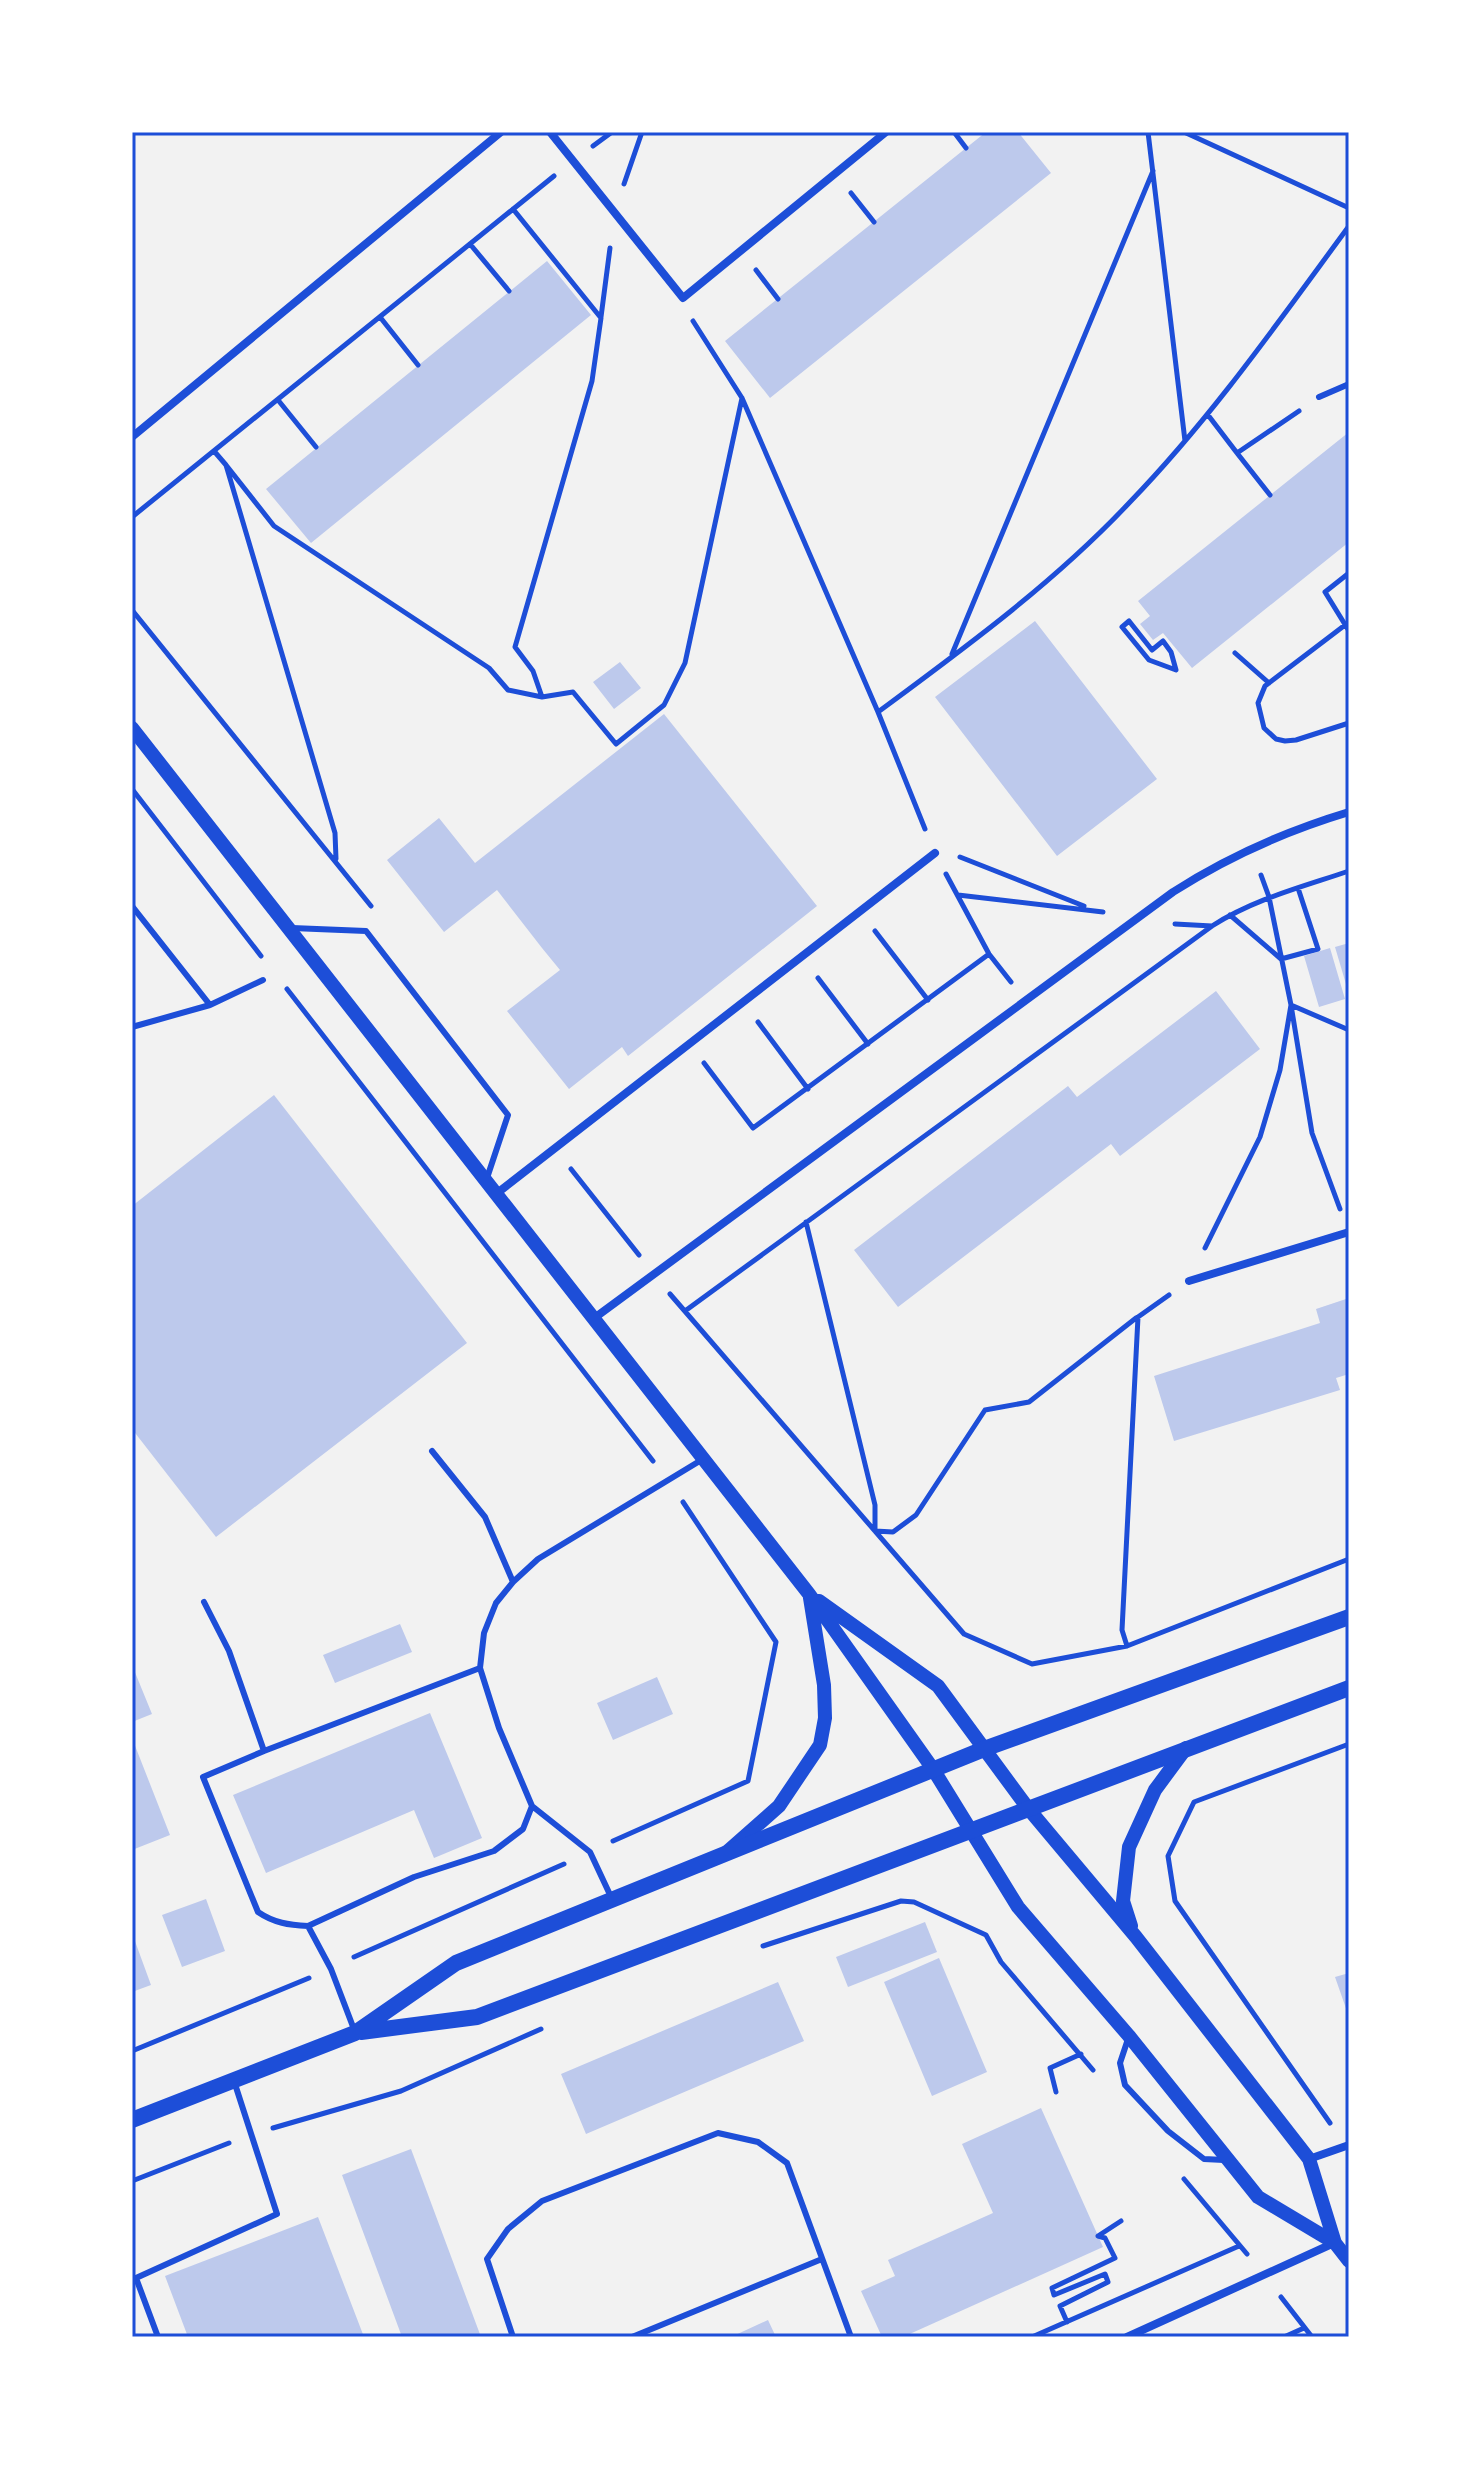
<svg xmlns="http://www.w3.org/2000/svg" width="1481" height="2469" font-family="'Work Sans',sans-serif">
	<rect width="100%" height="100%" fill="#f2f2f2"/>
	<path fill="#bdc9ec" d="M986 132H1018L1051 173 770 398 725 341Z
		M547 261 591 315 311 543 266 489Z
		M1349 432V542L1192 668 1163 633 1153 640 1140 624 1150 616 1138 601Z
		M1035 621 1157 779 1057 856 935 697Z
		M620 662 641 688 614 709 593 682Z
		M664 714 817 906 628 1056 622 1047 569 1089 507 1011 560 970 542 948 497 890 444 932 387 860 439 818 475 863Z
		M1349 943V990L1348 991 1335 947Z
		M1330 948 1345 999 1319 1007 1304 956Z
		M1216 991 1260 1049 1120 1156 1111 1144 898 1307 854 1250 1068 1086 1077 1097Z
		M274 1095 467 1343 216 1537 132 1429V1206Z
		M1349 1298V1374L1336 1378 1340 1390 1174 1441 1154 1376 1320 1323 1316 1309Z
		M400 1624 412 1652 335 1683 323 1655Z
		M132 1665 152 1714 132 1722Z
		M657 1677 673 1714 613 1740 597 1703Z
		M430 1713 482 1838 434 1858 414 1810 266 1873 233 1795Z
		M132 1738 170 1835 132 1850Z
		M206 1899 225 1951 182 1967 162 1915Z
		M925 1922 937 1952 848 1987 836 1957Z
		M132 1933 151 1985 132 1992Z
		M939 1958 987 2072 932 2096 884 1982Z
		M1349 1973V2017L1335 1977Z
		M778 1982 804 2041 586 2134 561 2074Z
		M1041 2108 1103 2247 903 2337H882L861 2291 895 2276 888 2260 993 2213 962 2144Z
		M411 2149 481 2337H402L342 2175Z
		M318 2217 364 2337H188L165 2276Z
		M768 2320 776 2337H731Z"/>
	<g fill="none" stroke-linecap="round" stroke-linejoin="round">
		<path stroke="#1d4ed8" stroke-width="5" d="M954 132 966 148
			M1148 132 1185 441
			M1184 132 1349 208
			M593 146 612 132
			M624 184 642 132
			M851 193 874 222
			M513 209 601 318 592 381 515 647 533 671 542 697
			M470 244 509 291
			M756 270 778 299
			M380 317 418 365
			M601 317 610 248
			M693 321 742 398 878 712
			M278 400 316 447
			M1208 415 1237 453 1299 411
			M214 451 226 465 335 833 336 859
			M1237 453 1270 495
			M226 465 274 526 489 668 508 690 542 697 573 692 616 744 664 705 685 663 742 398
			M132 517 554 176
			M1349 573 1325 592 1349 631
			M132 610 371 906
			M1129 621 1152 650 1163 641 1171 652 1176 670 1149 660 1122 627Z
			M1349 622 1265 686 1258 703 1264 728 1276 739 1285 741 1296 740 1349 723
			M1235 653 1269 683
			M952 654 1153 171
			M132 789 261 956
			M925 829 878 712C966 647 1055 582 1130 502 1212 417 1279 321 1349 226
			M960 857 1084 906
			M946 874 989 954 1011 982
			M1261 875 1269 897 1291 1005 1349 1030
			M958 895 1103 912
			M1230 915 1281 959 1318 949 1298 888
			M1175 924 1212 926
			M875 931 928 1000
			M818 978 868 1044
			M287 989 653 1461
			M758 1022 808 1089
			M704 1063 753 1128 989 954
			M571 1169 639 1255
			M806 1222 875 1505V1531L893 1532 916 1515 985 1410 1029 1402 1136 1318
			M1205 1248 1260 1137 1280 1070 1291 1005 1312 1133 1340 1209
			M670 1294 964 1634 1032 1664 1127 1646 1349 1559
			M685 1311 1212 926C1254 899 1302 887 1349 871
			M1127 1646 1122 1630 1138 1317 1169 1295
			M613 1841 748 1781 776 1642 683 1502
			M763 1946 901 1901 914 1902 986 1935 1001 1962 1093 2070
			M354 1957 564 1864
			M132 2051 309 1978
			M1056 2092 1050 2068 1081 2054
			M1330 2123 1175 1901 1168 1856 1194 1802 1349 1744
			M273 2128 401 2091 541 2029
			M1184 2179 1247 2254
			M132 2181 229 2143
			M1281 2297 1312 2337
			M1067 2322 1060 2306 1108 2282 1105 2274 1054 2295 1052 2288 1115 2258 1105 2238 1098 2236 1121 2221
			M1032 2337 1239 2246
			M1284 2337 1304 2328"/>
		<path stroke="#1d4ed8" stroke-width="6" d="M1319 397 1349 384
			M132 906 210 1005 132 1027
			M292 928 366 931 508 1115 487 1178
			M210 1005 263 980
			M432 1451 485 1517 513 1582
			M204 1602 229 1651 264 1751
			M612 1899 590 1852 532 1806 499 1728 480 1668 484 1633 496 1603 513 1582 538 1559 703 1459
			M308 1926 414 1877 494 1851 523 1829 532 1806
			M355 2032 331 1969 308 1926C289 1925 274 1923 258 1912L203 1777 264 1751 480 1668
			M1128 2039 1120 2063 1125 2085 1168 2131 1204 2159 1224 2160
			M158 2337 136 2278 277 2214 234 2081
			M513 2337 487 2259 508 2229 542 2201 718 2133 758 2142 787 2163 851 2337
			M632 2337 822 2259"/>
		<path stroke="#1d4ed8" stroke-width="8" d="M550 132 683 298 886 132
			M132 437 501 132
			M496 1194 935 853
			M1189 1281 1349 1232
			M593 1319 1173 892C1229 856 1286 831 1349 812
			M1309 2159 1349 2145
			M1127 2337 1334 2243"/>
		<path stroke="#1d4ed8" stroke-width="14" d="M132 728 809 1594 933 1769 1018 1907 1129 2036 1258 2197 1335 2243 1349 2261
			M819 1601 938 1686 1027 1807 1136 1937 1309 2159 1335 2243
			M727 1852 779 1806 820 1745 825 1718 824 1685 810 1598
			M1131 1926 1123 1901 1129 1847 1155 1790 1186 1748"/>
		<path stroke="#1d4ed8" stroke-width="16" d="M361 2032 477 2017 1349 1688
			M132 2120 355 2033 456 1963 984 1749 1349 1617"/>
	</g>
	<rect width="1481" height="2469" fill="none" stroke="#ffffff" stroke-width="268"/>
	<rect x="134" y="134" width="1213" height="2201" fill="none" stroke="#1d4ed8" stroke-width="3"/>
</svg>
